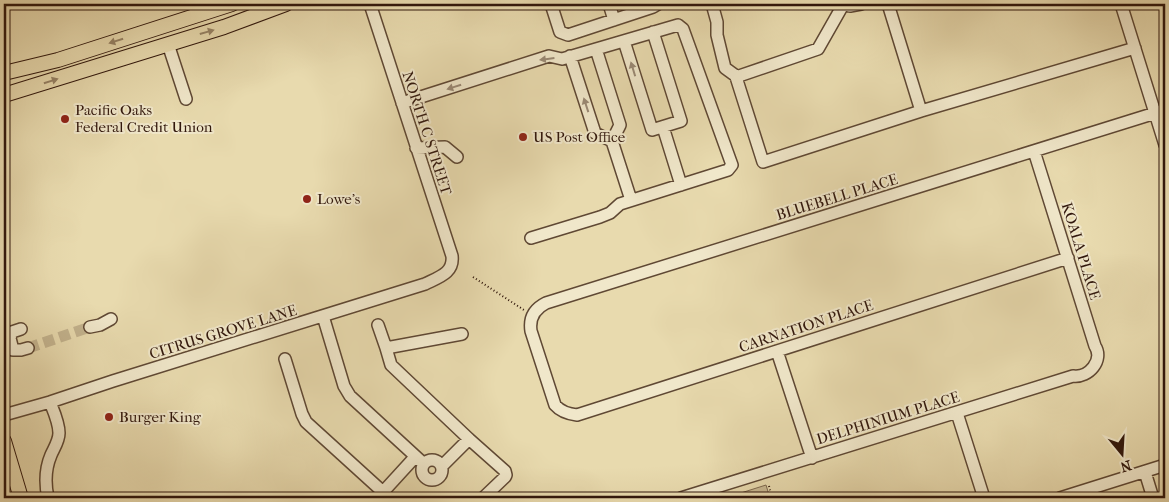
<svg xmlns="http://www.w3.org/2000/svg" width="1169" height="502" font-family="'IM FELL French Canon',serif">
	<rect width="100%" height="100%" fill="#e8daae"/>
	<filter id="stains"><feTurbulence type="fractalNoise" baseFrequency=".004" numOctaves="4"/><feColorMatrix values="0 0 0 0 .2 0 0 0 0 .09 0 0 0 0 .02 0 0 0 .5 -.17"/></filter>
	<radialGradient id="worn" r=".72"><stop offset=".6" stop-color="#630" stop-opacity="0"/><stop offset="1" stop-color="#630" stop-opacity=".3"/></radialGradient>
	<path fill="#c9b992" stroke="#7d684f" d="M766 485 770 498H725Z"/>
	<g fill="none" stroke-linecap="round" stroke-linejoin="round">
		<path stroke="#c3b38e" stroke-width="11" stroke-dasharray="11 5.5" stroke-linecap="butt" d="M28 348 90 327"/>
		<g stroke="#5f4834" stroke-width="14">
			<path id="minor" d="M551 4 560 32 568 35 653 7 658 4
				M609 4 614 20
				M712 4 717 22V35L725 68 736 76
				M840 4 850 6 861 4
				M888 4 921 111 1135 48
				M1121 4 1165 145
				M843 5 818 49 736 77 763 162 921 111
				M624 41 652 130 681 121 653 32
				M168 44 186 99
				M596 49 620 125 612 141 631 200
				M570 56 595 133 612 141
				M402 103 549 56 562 59 678 25 683 29 732 165 728 170 620 204 610 213 600 217 531 238
				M663 127 681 185
				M416 148 445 147 457 157
				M1068 258 577 415C568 414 561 412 555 405L531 331C529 318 534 309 546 303L1165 110
				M323 316 344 386 350 396 424 464
				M378 325 386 348 391 365 469 439 505 471 506 475 505 477 483 498
				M90 327 100 325 111 319
				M21 329 12 332 10 338 13 350H21L28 348
				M386 348 462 334
				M777 351 812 458
				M285 359 302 414 306 422 383 492 387 498
				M957 413 984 498
				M4 415 50 402 113 381 425 284C439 277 454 273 452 256L370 4
				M422 470a10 10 0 1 1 20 0a10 10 0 1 1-20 0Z
				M442 466 469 439
				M1145 472 1153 498
				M383 492 415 457
				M48 498C45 484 45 469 51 455 54 448 59 441 59 433 59 423 54 412 50 402
				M681 498 1073 376C1089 378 1104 360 1095 346L1034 151
				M1060 498 1165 465"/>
		</g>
		<g stroke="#31170c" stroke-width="16">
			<path id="major" d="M4 73 58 60 232 4
				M4 95 224 27 286 4
				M4 441 21 498"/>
		</g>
		<path stroke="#31170c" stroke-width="2" stroke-dasharray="1 2.5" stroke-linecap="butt" d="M473 277 524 310
			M769 486 772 498"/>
		<use href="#minor" stroke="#f0e7ca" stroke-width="11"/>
		<use href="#major" stroke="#e8daae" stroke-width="14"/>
	</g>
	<defs><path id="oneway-solid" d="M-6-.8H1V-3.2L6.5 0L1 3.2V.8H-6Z" transform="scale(1.25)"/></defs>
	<g fill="#968265">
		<use href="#oneway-solid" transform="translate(207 32) rotate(-16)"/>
		<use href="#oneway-solid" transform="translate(116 41) rotate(162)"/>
		<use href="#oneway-solid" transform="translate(51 81) rotate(-18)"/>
	</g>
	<g fill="#9a8974">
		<use href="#oneway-solid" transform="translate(547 59) rotate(173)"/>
		<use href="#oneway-solid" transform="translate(633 69) rotate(-107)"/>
		<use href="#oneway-solid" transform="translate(454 87) rotate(162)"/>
		<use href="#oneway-solid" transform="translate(586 105) rotate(-108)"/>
	</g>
	<g fill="#8f2418" stroke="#f0e7ca" stroke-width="2">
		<circle cx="65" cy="119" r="5"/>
		<circle cx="523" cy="137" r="5"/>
		<circle cx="307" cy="199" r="5"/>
		<circle cx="109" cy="417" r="5"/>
	</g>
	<g text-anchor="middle" stroke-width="4" stroke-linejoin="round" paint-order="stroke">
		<g font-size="15" fill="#31170c" stroke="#f0e7ca" text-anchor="start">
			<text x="75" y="115">Pacific Oaks<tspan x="75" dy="17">Federal Credit Union</tspan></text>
			<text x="533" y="142">US Post Office</text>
			<text x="317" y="204">Lowe's</text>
			<text x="119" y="422">Burger King</text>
		</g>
		<g font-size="15" fill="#31170c" stroke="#f0e7ca">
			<text transform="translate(427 133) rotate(72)" y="5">NORTH C STREET</text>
			<text transform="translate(837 197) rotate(-17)" y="5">BLUEBELL PLACE</text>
			<text transform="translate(1081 251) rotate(73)" y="5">KOALA PLACE</text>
			<text transform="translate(806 326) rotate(-18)" y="5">CARNATION PLACE</text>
			<text transform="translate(223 332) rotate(-17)" y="5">CITRUS GROVE LANE</text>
			<text transform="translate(888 418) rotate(-17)" y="5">DELPHINIUM PLACE</text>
		</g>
	</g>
	<rect width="1169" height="502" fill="none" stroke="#e8daae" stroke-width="20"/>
	<rect x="5" y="5" width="1159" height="492" fill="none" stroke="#31170c" stroke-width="2.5"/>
	<rect x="10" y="10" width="1149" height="482" fill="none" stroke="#31170c"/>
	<g transform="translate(1122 454) rotate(162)" stroke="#f0e7ca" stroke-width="4" paint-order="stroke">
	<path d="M0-4L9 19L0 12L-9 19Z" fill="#31170c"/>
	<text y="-8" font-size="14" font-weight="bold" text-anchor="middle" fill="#31170c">N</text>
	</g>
	<rect width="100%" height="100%" filter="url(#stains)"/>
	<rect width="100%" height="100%" fill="url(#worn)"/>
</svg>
